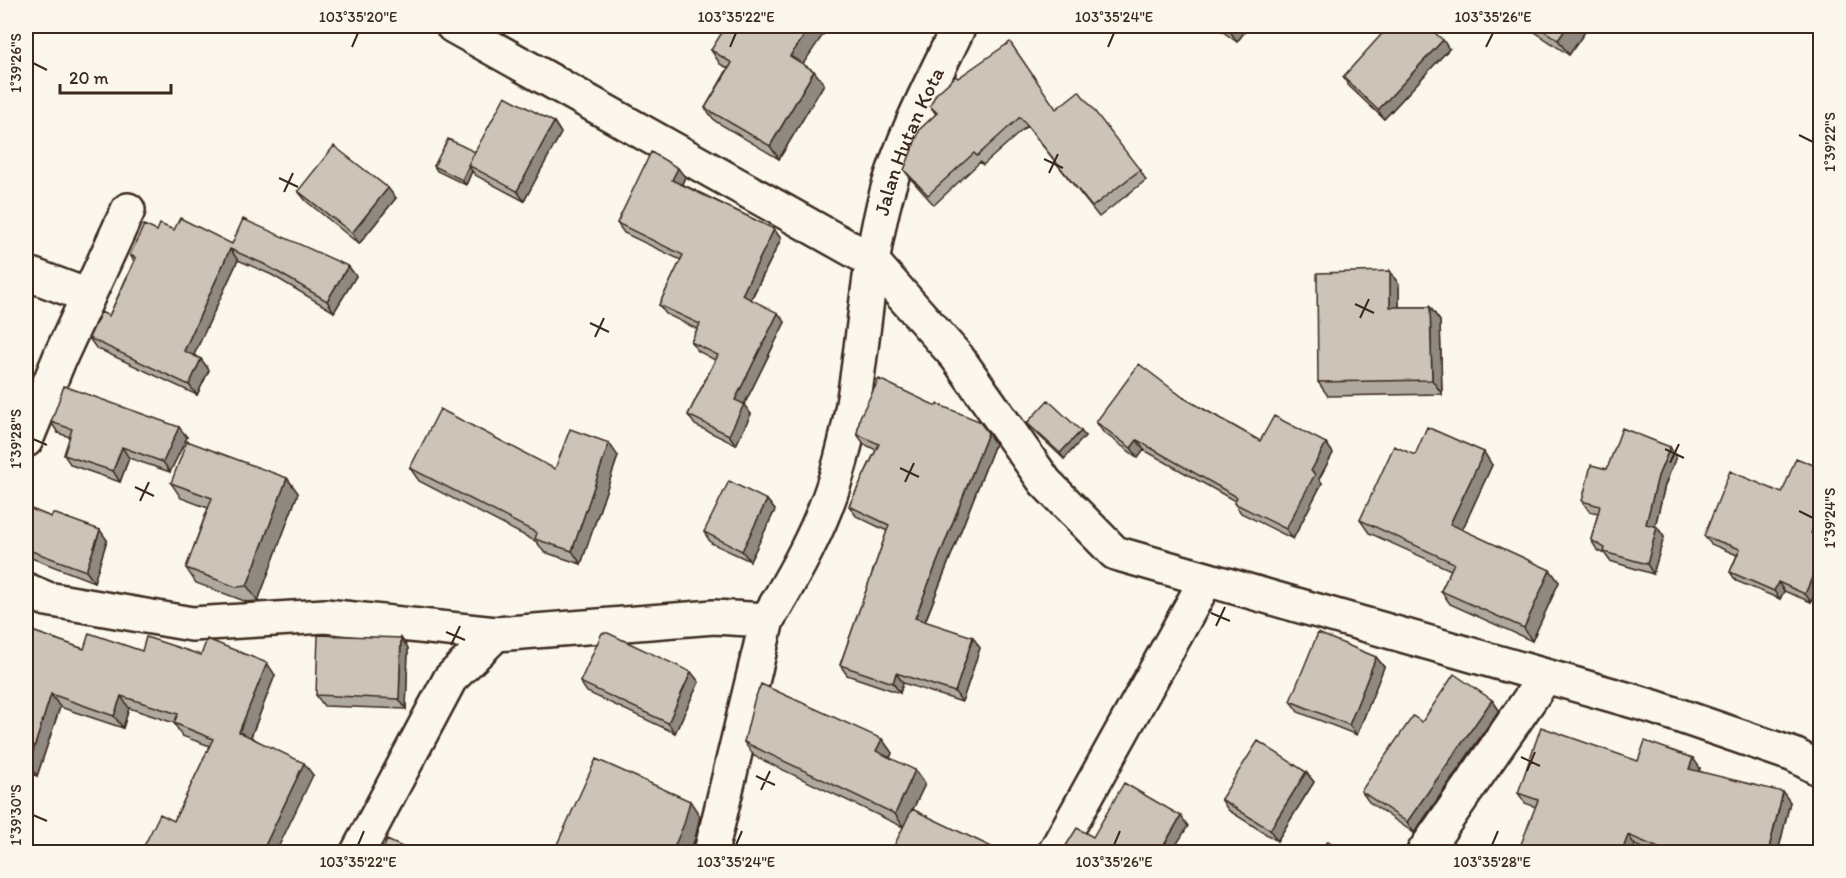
<svg xmlns="http://www.w3.org/2000/svg" width="1846" height="878" font-family="Itim,sans-serif">
	<rect width="100%" height="100%" fill="#fbf7ec"/>
	<filter id="ink" filterUnits="userSpaceOnUse"><feTurbulence type="fractalNoise" baseFrequency=".0167" numOctaves="2"/><feDisplacementMap in="SourceGraphic" scale="12" xChannelSelector="R" yChannelSelector="G"/><feConvolveMatrix kernelMatrix="1 2 1 2 8 2 1 2 1" color-interpolation-filters="sRGB"/></filter>
	<g filter="url(#ink)">
		<g fill="none" stroke-linecap="round" stroke-linejoin="round">
			<g stroke="#3b2a1e" stroke-width="38">
				<g id="minor">
					<path d="M453 26 871 260 957 357 1045 482 1115 553 1654 707 1794 755 1820 769"/>
					<path d="M26 273 88 296"/>
					<path d="M26 440 61 355 128 210"/>
					<path d="M26 590 47 599 192 624 325 616 496 634"/>
					<path id="s1" d="M358 852 450 679 496 634 714 617 767 620C794 575 821 528 836 477 865 385 861 285 887 192 904 134 933 80 959 26"/>
					<path d="M711 852 767 620"/>
					<path d="M1055 852 1206 580"/>
					<path d="M1424 852 1545 677"/>
				</g>
			</g>
			<use href="#minor" stroke="#fbf7ec" stroke-width="33"/>
		</g>
		<path fill="#afa99f" stroke="#3b2a1e" stroke-width="1.5" d="M1215 26H1249L1237 42Z
			M1526 26H1589L1569 55Z
			M1449 49 1384 119 1349 86 1343 77Z
			M711 50 803 64 824 84 779 159 715 121 705 108 728 68 720 64Z
			M958 78 1056 109 1140 170 1146 180 1099 217 1027 126 983 165 980 162 934 205 911 179 904 170 936 114 930 106Z
			M554 122 561 133 524 201 475 175 472 171 466 185 437 171 434 166Z
			M685 177 682 184 774 229 781 239 751 300 785 322 744 405 751 414 736 445 695 425 688 415 715 360 698 351 691 342 697 329 666 314 659 305 681 260 624 233 617 223Z
			M298 191 396 198 359 244 306 201Z
			M174 230 232 244 348 266 356 276 334 312 272 275 238 260 194 355 201 359 209 370 197 395 96 348 89 338 109 316 134 261 130 255 157 231Z
			M1390 271 1399 285V307H1430L1440 321 1442 394 1328 396 1318 382Z
			M1184 398 1260 441 1326 443 1333 453 1319 479 1322 483 1293 539 1241 513 1234 503 1235 501 1144 450 1138 458 1103 432 1096 422Z
			M51 422 187 437 170 472 129 458 120 482 71 465 64 455 70 437 58 433Z
			M1027 423 1085 436 1064 459 1031 428Z
			M857 434 995 444 925 622 980 648 962 702 903 683 900 693 847 675 840 665 887 531 856 516 849 506 876 450 864 444Z
			M1670 447 1676 457 1665 485 1655 527H1657L1664 537 1653 574 1610 561 1605 554 1597 550 1591 540 1598 513 1589 511 1582 501 1607 469Z
			M1415 455 1492 465 1462 530 1550 570 1559 582 1532 641 1450 604 1441 591 1451 570 1369 533 1360 520Z
			M618 456 581 564 544 552 537 542 419 481 410 468 555 469Z
			M1821 468V534L1819 537H1821V580L1811 602 1784 591 1780 599 1736 581 1730 572 1737 555 1711 544 1704 536 1782 493Z
			M287 478 298 493 258 601 247 602 196 583 186 568 208 508 181 498 171 483Z
			M767 500 775 510 750 561 711 543 704 532Z
			M26 507 107 540 94 582 26 556Z
			M26 629 84 649 142 651 201 655 275 675 251 737 313 775 174 821 210 746 182 736 174 723 129 708 123 728 60 707 37 776 26 772Z
			M401 638 408 648 406 709 324 706 316 695Z
			M1376 657 1384 667 1357 735 1298 712 1290 701Z
			M691 672 699 682 675 733 587 692 580 682Z
			M1492 700 1499 710 1414 833 1369 802 1361 791Z
			M882 739 892 753 890 758 925 784 913 809 903 827 754 756 744 742Z
			M1638 761 1700 768 1699 771 1790 802 1778 852H1652L1635 845 1525 803 1518 793Z
			M1306 772 1314 782 1277 841 1228 810 1221 799Z"/>
		<path fill="#8f8982" stroke="#3b2a1e" stroke-width="1.5" d="M811 26H829L799 70 790 56Z
			M1234 26H1249L1237 42 1230 31Z
			M1568 26H1589L1569 55 1558 40Z
			M1443 40 1449 49 1384 119 1378 110Z
			M814 71 824 84 779 159 770 146Z
			M554 122 561 133 524 201 517 191Z
			M469 166 472 171 466 185 462 180Z
			M678 168 685 177 679 190 672 180Z
			M388 188 396 198 359 244 352 233Z
			M774 229 781 239 748 305 742 295Z
			M230 249 238 260 191 361 184 351Z
			M348 266 356 276 334 312 327 301Z
			M1390 271 1399 285V321L1390 307Z
			M1430 307 1440 321 1442 394 1432 380Z
			M778 313 785 322 744 405 751 414 736 445 729 435 735 400Z
			M201 359 209 370 197 395 189 385Z
			M179 427 187 437 170 472 163 462Z
			M1081 431 1085 436 1064 459 1060 453Z
			M988 433 995 444 922 629 915 618Z
			M1137 440 1144 450 1138 458 1131 448Z
			M609 443 618 456 581 564 572 551Z
			M1326 443 1333 453 1319 479 1322 483 1293 539 1286 529 1311 471Z
			M122 447 129 458 120 482 113 471Z
			M1670 447 1676 457 1665 485 1653 534 1646 524 1658 476Z
			M1484 452 1492 465 1459 537 1450 524Z
			M287 478 298 493 258 601 247 586Z
			M767 500 775 510 750 561 742 551Z
			M1821 511V534L1817 542 1811 533Z
			M1657 527 1664 537 1653 574 1647 564Z
			M100 530 107 540 94 582 86 571Z
			M1821 556V580L1811 602 1805 594Z
			M1550 570 1559 582 1532 641 1524 628Z
			M1778 582 1784 591 1780 599 1774 591Z
			M973 637 980 648 962 702 955 692Z
			M401 638 408 648 406 709 399 699Z
			M1376 657 1384 667 1357 735 1349 725Z
			M267 663 275 675 248 744 239 732Z
			M691 672 699 682 675 733 668 723Z
			M896 673 903 683 900 693 893 683Z
			M51 694 60 707 37 776 29 764Z
			M121 696 129 708 123 728 114 716Z
			M1492 700 1499 710 1414 833 1407 822Z
			M882 739 892 753 886 765 876 751Z
			M1693 758 1700 768 1696 779 1689 769Z
			M304 763 313 775 276 852H262Z
			M915 770 925 784 904 828 895 814Z
			M1306 772 1314 782 1277 841 1270 830Z
			M1783 792 1790 802 1778 852H1768Z
			M690 801 700 816 695 839 689 852H672Z
			M1181 816 1188 826 1172 852H1160Z
			M1628 835 1635 845 1633 852H1622Z"/>
		<path fill="#ccc4b9" stroke="#3b2a1e" stroke-width="1.5" d="M726 26H811L790 56 814 71 770 146 705 108 732 63 711 50Z
			M1222 26H1234L1230 31Z
			M1389 26H1427L1443 40 1378 110 1343 77Z
			M1537 26H1568L1558 40Z
			M1010 42 1056 109 1079 91 1140 170 1092 207 1020 117 977 156 974 153 928 195 904 170 920 129 937 113 930 106 936 94 956 76 958 78Z
			M505 96 554 122 517 191 468 165Z
			M448 139 475 152 468 165H469L462 180 434 166Z
			M334 146 388 188 352 233 298 191Z
			M651 152 678 168 672 180 774 229 742 295 778 313 735 400 744 404 729 435 688 415 718 355 691 342 700 324 659 305 683 255 617 223Z
			M180 218 232 244 243 219 348 266 327 301 264 264 230 249 184 351 201 359 189 385 89 338 101 312 109 316 136 258 130 255 144 225 157 231 160 224 174 230Z
			M1390 271V307H1430L1432 380 1318 382 1317 273Z
			M1139 364 1184 398 1260 441 1274 416 1326 443 1311 471 1315 474 1286 529 1234 503 1237 497 1137 440 1131 448 1096 422Z
			M879 379 936 406 937 404 979 421 988 433 915 618 973 637 955 692 896 673 893 683 840 665 889 525 849 506 879 444 857 434 860 417Z
			M64 386 179 427 163 462 122 447 113 471 64 455 72 429 51 422Z
			M1048 400 1081 431 1060 453 1027 423Z
			M440 409 555 469 570 429 609 443 572 551 535 539 537 533 410 468Z
			M1427 427 1484 452 1450 524 1550 570 1524 628 1441 591 1454 563 1360 520 1394 446 1415 455Z
			M1622 428 1670 447 1658 476 1646 524 1657 527 1647 564 1604 552 1605 548 1591 540 1600 506 1582 501 1591 465 1607 469Z
			M187 441 287 478 247 586 236 587 186 568 212 498 171 483Z
			M1796 458 1821 468V511L1811 533 1821 537V556L1805 594 1778 582 1774 591 1730 572 1740 549 1704 536 1730 471 1782 493Z
			M729 481 767 500 742 551 704 532Z
			M26 507 51 517 53 513 100 530 86 571 26 549Z
			M26 629 84 649 89 633 142 651 146 637 201 655 207 639 267 663 239 732 304 763 262 852H141L160 814 174 821 213 739 174 723 178 714 121 696 114 716 51 694 29 764 26 763Z
			M602 633H608L691 672 668 723 580 682Z
			M1318 633 1376 657 1349 725 1290 701Z
			M318 635 401 638 399 699 316 695Z
			M1454 674 1492 700 1407 822 1361 791 1413 716 1422 722Z
			M761 684 882 739 876 751 915 770 895 814 744 742 754 701Z
			M1541 727 1638 761 1645 741 1693 758 1689 769 1783 792 1768 852H1668L1628 835 1622 852H1518L1538 800 1518 793Z
			M1258 741 1306 772 1270 830 1221 799Z
			M596 759 690 801 684 824 672 852H558L554 851Z
			M1124 783 1181 816 1160 852H1062L1077 828 1093 837Z
			M912 809 1002 852H891Z
			M387 840 413 852H382Z
			M1328 841 1345 852H1320Z"/>
	</g>
	<path fill="none" stroke="#3b2a1e" stroke-width="2" d="M352 47 358 33M730 47 736 33M1108 47 1114 33M1486 47 1493 33M33 63 47 70M1799 135 1813 142M1044 159 1063 168M1049 173 1058 154M279 178 298 187M284 192 293 173M1355 304 1374 313M1360 318 1369 299M590 323 609 332M595 337 604 318M33 439 47 445M1665 449 1684 458M1670 463 1679 444M900 468 919 477M905 482 914 463M135 487 154 496M140 501 149 482M1799 511 1813 518M1211 613 1230 621M1216 626 1225 607M446 632 465 640M451 645 460 626M1521 757 1540 766M1527 771 1535 752M756 776 775 785M761 790 770 771M33 815 47 821M358 845 364 831M736 845 742 831M1114 845 1120 831M1492 845 1498 831"/>
	<g text-anchor="middle" stroke-width="6" stroke-linejoin="round" paint-order="stroke">
		<g font-size="21" fill="#3b2a1e" stroke="#fbf7ec">
			<text dy="7" stroke="none"><textPath href="#s1" startOffset="1036">Jalan Hutan Kota</textPath></text>
		</g>
	</g>
	<rect width="1846" height="878" fill="none" stroke="#fbf7ec" stroke-width="66"/>
	<path d="M60 84v9h111v-9" fill="none" stroke="#3b2a1e" stroke-width="3"/>
	<text x="69" y="84" font-size="18" fill="#3b2a1e" stroke="#fbf7ec" stroke-width="4.5" paint-order="stroke">20 m</text>
	<rect x="33" y="33" width="1780" height="812" fill="none" stroke="#3b2a1e" stroke-width="2"/>
	<g font-size="15" text-anchor="middle" fill="#3b2a1e">
		<text x="358" y="22">103°35'20"E</text>
		<text x="736" y="22">103°35'22"E</text>
		<text x="1114" y="22">103°35'24"E</text>
		<text x="1493" y="22">103°35'26"E</text>
		<text transform="translate(16 63) rotate(-90)" y="5">1°39'26"S</text>
		<text transform="translate(1830 142) rotate(-90)" y="5">1°39'22"S</text>
		<text transform="translate(16 439) rotate(-90)" y="5">1°39'28"S</text>
		<text transform="translate(1830 518) rotate(-90)" y="5">1°39'24"S</text>
		<text transform="translate(16 815) rotate(-90)" y="5">1°39'30"S</text>
		<text x="358" y="867">103°35'22"E</text>
		<text x="736" y="867">103°35'24"E</text>
		<text x="1114" y="867">103°35'26"E</text>
		<text x="1492" y="867">103°35'28"E</text>
	</g>
</svg>
